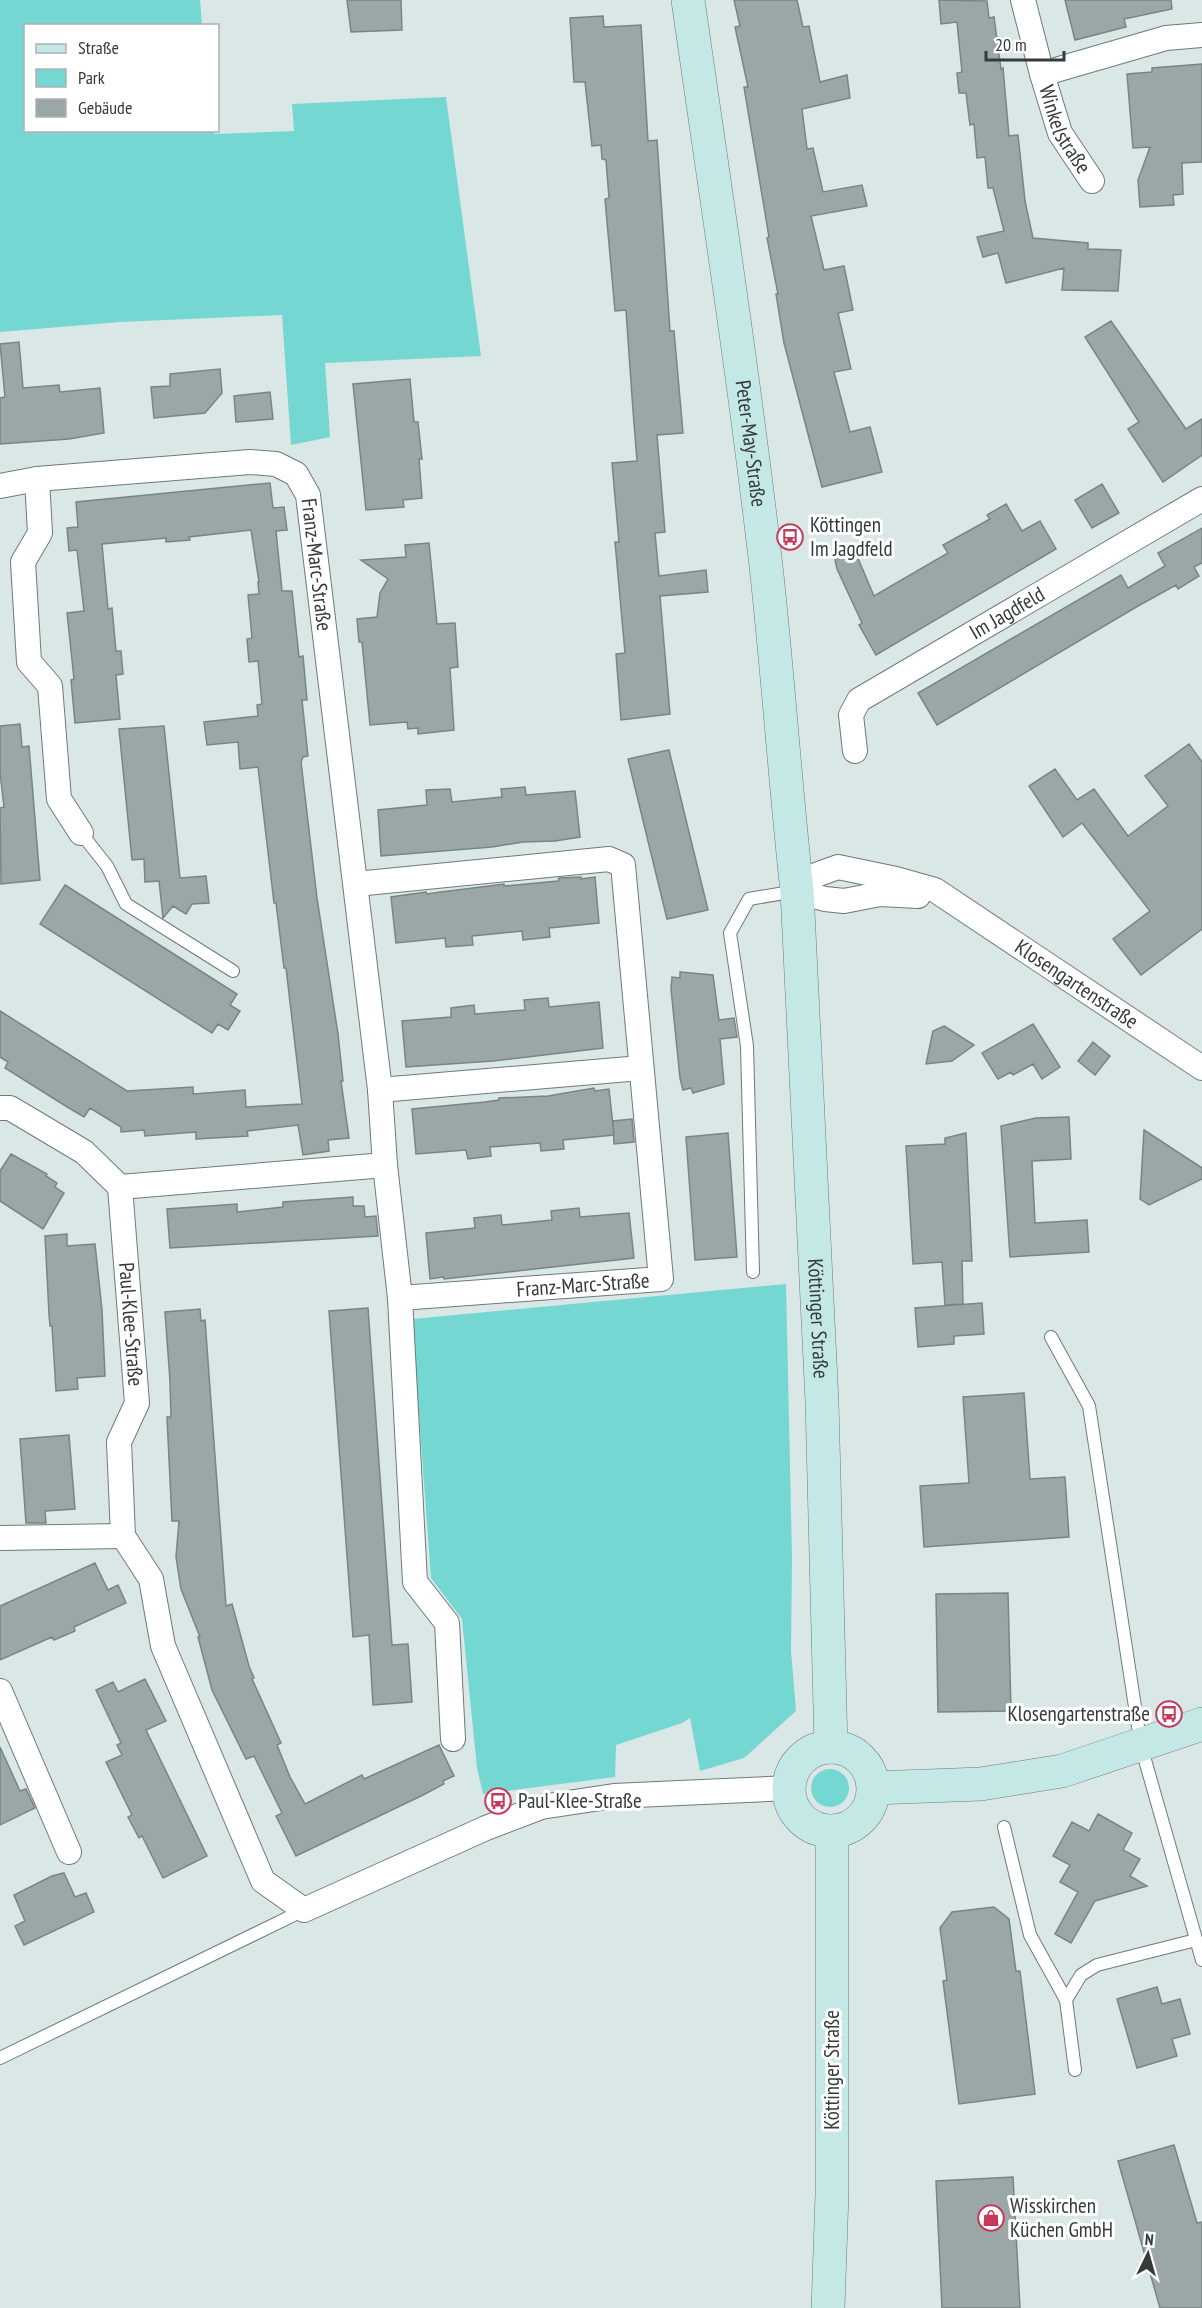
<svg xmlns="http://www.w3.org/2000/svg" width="1202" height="2308" font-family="'PT Sans Narrow',sans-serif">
	<rect width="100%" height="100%" fill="#d9e7e6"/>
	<path fill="#75d7d1" d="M0 0H200L202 25 26 26V130H213L214 134 294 131 292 104 446 97 481 356 325 363 330 437 291 445 282 315 120 322 0 332Z
		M786 1284 792 1558 791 1651 796 1711 744 1758 700 1771 690 1718 682 1723 616 1745 615 1777 483 1794 477 1768 462 1619 431 1578 412 1319Z
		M811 1788a19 19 0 1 1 38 0a19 19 0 1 1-38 0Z"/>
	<path fill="#9aa7a6" stroke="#788584" stroke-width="1.5" d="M347 0H401L402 30 351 32Z
		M734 0H797L803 27 809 26 820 82 847 75 850 98 802 109 807 149 813 148 823 192 862 185 867 206 811 216 824 270 844 266 853 310 838 313 851 369 834 372 850 432 870 427 882 472 822 487 784 343 776 294H778L767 238 769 237 744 87H748L735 27 740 26Z
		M939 0 987 1 989 18 994 17 1001 69 1003 68 1009 136 1018 135 1025 201 1033 238 1088 243V249L1121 250 1118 291 1062 290 1064 268 1006 283 998 253 983 257 977 237 1004 231 993 188H988L985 157 977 158 974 124 970 125 966 93H959L957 73 962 72 957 22 941 24Z
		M1065 0H1171L1172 9 1124 19 1126 27 1075 40Z
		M603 16 604 27 641 25 648 141 657 140 670 331H674L683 433 657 435 665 532 655 533 659 576 706 570 708 592 660 596 670 714 621 720 616 654 625 653 615 542H619L612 463 637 461 632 397 626 310 615 311 605 199 609 198 606 160 602 159 601 145 592 146 585 82H574L570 18Z
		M1202 64V162L1182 163 1183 194 1173 195 1174 205 1140 207 1138 180 1150 147 1133 148 1127 74 1152 72V68Z
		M1111 321 1186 429 1202 419V455L1163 482 1128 429 1139 422 1085 337Z
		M19 342 23 388 59 385 60 392 100 388 104 433 69 439 0 444V398L5 397 0 344Z
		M220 369 222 393 205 413 154 418 151 387 170 386V374Z
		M410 379 414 422H418L422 459H419L422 498 403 500 404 507 366 510 353 384Z
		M270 392 273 419 236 422 234 396Z
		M270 483 273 508 284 507 287 530 276 531 282 591H292L299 657 303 656 307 700H302L308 756 303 757 301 762 317 898 338 1034 343 1081H341L349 1138 328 1140 329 1151 303 1155 298 1125 247 1131 248 1136 196 1139V1132L145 1136 144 1130 121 1132V1127L90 1108 84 1117 64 1105 5 1068 8 1062 0 1057V1011L127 1091 193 1087V1094L245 1090 246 1107 302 1104 286 968H284L276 903H274L258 767 240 769 238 742 207 745 204 722 258 716 257 705 262 704 258 661 249 662 247 639 252 638 248 595 259 594 258 582H259L251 530 189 537 190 540 166 542V538L102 544 108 609 112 608 116 651H121L122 662 123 674 116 675 120 719 75 723 71 680 74 679 67 613 84 611 77 550 69 551 67 528 78 527 76 502Z
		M1102 484 1119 513 1092 528 1075 500Z
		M1006 504 1022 531 1040 521 1056 549 876 655 859 625 862 623 837 569 834 555 854 549 874 596 948 553 943 545 990 519 987 515Z
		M1202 528V563L1194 567 1199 576 1178 589 1176 585 1138 606 937 725 918 693 1121 575 1128 588 1165 566 1158 553Z
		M429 543 437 624 455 623 458 667 450 668 454 730 418 734V728L408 729 407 722 370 725 362 642H359L357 619 377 617 380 593 388 579 361 560 406 557 405 545Z
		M20 724 22 747 29 746 40 880 1 884 0 808 4 807 0 772V726Z
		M164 726 180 878 206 876 209 903 192 904 186 914 173 906 163 918 159 881 145 882 144 859 132 860 119 729Z
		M1189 744 1202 762V929L1141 975 1113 939 1150 911 1082 823 1063 837 1029 786 1055 769 1077 800 1094 789 1128 836 1168 806 1145 776Z
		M669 750 708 910 667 919 628 759Z
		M525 787 526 795 575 791 580 837 555 841 523 842 492 847 381 856 378 810 427 805 426 790 450 789 452 802 502 797 501 789Z
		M581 877V879L595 877 599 923 549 928 550 937 523 940 522 931 472 936 473 945 446 947 445 938 396 943 391 897 426 892 427 894 441 892 504 884V886L558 881 559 878Z
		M65 885 237 994 230 1005 240 1011 228 1030 218 1024 212 1033 40 924Z
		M680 972 713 975 719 1020 734 1018 737 1037 720 1039 724 1084 693 1093 691 1088 683 1090 680 1078 671 989 672 977 680 978Z
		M548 998 549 1007 599 1002 603 1048 493 1061 406 1067 402 1021 451 1017V1008L474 1005 475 1014 525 1010 524 1000Z
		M1033 1024 1060 1067 1042 1079 1033 1064 1013 1075 1011 1072 998 1079 982 1053Z
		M944 1026 974 1045 952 1061 926 1064 933 1031Z
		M1093 1042 1110 1056 1095 1075 1078 1061Z
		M594 1088 595 1091 609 1089 614 1135 563 1140 564 1149 541 1151 540 1143 490 1147 491 1156 468 1159 466 1150 416 1154 412 1109 485 1102 499 1100V1098L548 1096Z
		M1069 1117 1071 1159 1032 1161 1035 1223 1087 1220 1089 1252 1010 1257 1001 1126 1036 1118Z
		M632 1119 634 1142 614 1144 613 1121Z
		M1144 1130 1202 1168V1179L1149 1205 1140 1199Z
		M728 1133 737 1257 695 1260 686 1137Z
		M966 1133 972 1261H962L963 1304 945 1305 942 1262 913 1264 906 1146 945 1144V1138Z
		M11 1154 47 1174 46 1176 57 1183 55 1187 64 1193 43 1229 0 1201V1171Z
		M353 1197V1206H364L365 1217 376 1216 378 1236 170 1248 167 1209 237 1204V1212L283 1207V1202Z
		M579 1208 580 1217 629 1213 634 1258 444 1279 443 1277 430 1279 426 1233 475 1228 474 1218 501 1215 502 1225 552 1220 551 1211Z
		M67 1234V1246L95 1244 102 1310 105 1376 77 1378 78 1389 56 1391 52 1326H50L49 1314 45 1236Z
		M982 1303 984 1334 954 1336V1344L918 1347 915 1308Z
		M368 1308 392 1645 408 1644 412 1702 373 1705 369 1635 353 1637 329 1311Z
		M200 1309 201 1321 205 1320 226 1606 232 1604 249 1666 254 1678 252 1679 281 1743 277 1745 290 1777 305 1804 362 1775 364 1779 439 1745 454 1776 443 1781 444 1784 423 1795 296 1856 276 1816 282 1813 254 1756 246 1759 212 1690 198 1637H200L181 1589 176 1557 179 1521H172L167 1417H171L170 1381 165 1312Z
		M1024 1393 1030 1479 1065 1477 1069 1537 924 1547 920 1486 969 1483 963 1397Z
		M69 1435 75 1509 45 1511 46 1523H26L20 1439Z
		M95 1563 108 1590 118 1585 126 1603 74 1627 75 1631 54 1640 52 1637 0 1660V1606Z
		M1008 1593 1011 1711 938 1712 936 1594Z
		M145 1679 166 1721 146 1730 207 1856 163 1878 142 1836 139 1838 128 1817 132 1815 106 1762 122 1755 117 1745 121 1743 96 1690 113 1682 118 1692Z
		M0 1747 20 1791 26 1789 35 1808 0 1825Z
		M1098 1814 1132 1833 1123 1850 1140 1859 1130 1876 1147 1886 1095 1901 1071 1943 1055 1934 1078 1892 1060 1882 1070 1865 1053 1856 1072 1822 1089 1831Z
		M64 1873 75 1897 86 1893 94 1912 24 1945 15 1926 25 1921 14 1895 52 1876Z
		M994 1907 1009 1919 1016 1971H1020L1035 2094 959 2104 943 1981 947 1980 940 1928 952 1912Z
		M1157 1987 1162 2004 1180 1999 1190 2034 1172 2039 1177 2056 1137 2068 1117 1999Z
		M1174 2145 1197 2223 1202 2222V2308H1160L1118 2161Z
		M1013 2177 1020 2308H942L936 2181Z"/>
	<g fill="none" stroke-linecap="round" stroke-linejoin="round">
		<g stroke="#6e7a79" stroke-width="14">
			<path id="lane" d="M81 833 107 866 126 904 233 971
				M753 1272 747 1046 730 933 749 899 796 891
				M1051 1337 1089 1406 1141 1746 1202 1960
				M1004 1827 1030 1935 1066 2000
				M0 2058 304 1910
				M1075 2070 1066 2000 1081 1975 1097 1965 1196 1940"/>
		</g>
		<g stroke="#6e7a79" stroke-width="26">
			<g id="street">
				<path d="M1023 0 1042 74 1166 38 1202 35"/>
				<path id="s1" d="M1042 74 1060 133 1092 181"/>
				<path d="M37 479 40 533 23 562 29 662 50 686 59 799 81 833"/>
				<path id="s2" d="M0 486 37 479 250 462 276 464 296 474 308 495 380 1090 385 1165 400 1298 415 1582 447 1623 453 1739"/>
				<path id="s3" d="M855 751 851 715 859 700 1202 499"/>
				<path d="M356 884 609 859 623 865 661 1279 400 1298"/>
				<path id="s4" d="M797 891 816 875 838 867 896 879 935 890 1202 1068"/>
				<path d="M797 891 825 899 844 901 880 894 918 896"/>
				<path d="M380 1090 641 1068"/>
				<path id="s5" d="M0 1108H10L84 1152 120 1187 137 1403 119 1442 123 1536 151 1579 163 1646 263 1881 304 1910 486 1828 541 1807 614 1796 789 1788"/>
				<path d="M120 1187 385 1165"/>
				<path d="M0 1538 123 1536"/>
				<path d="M0 1691 69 1852"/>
			</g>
		</g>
		<g stroke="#6e7a79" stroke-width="34">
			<g id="secondary">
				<path id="s6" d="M688 0C715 189 744 377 766 566 778 674 785 783 797 891L822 1402 831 1747"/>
				<circle cx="831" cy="1789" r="42"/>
				<path d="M874 1788 981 1784 1062 1771 1202 1724"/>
				<path d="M828 2308 832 2194V1831"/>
			</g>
		</g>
		<use href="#lane" stroke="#fff" stroke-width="12"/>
		<use href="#street" stroke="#fff" stroke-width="24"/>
		<use href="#secondary" stroke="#c4e8e6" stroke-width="33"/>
	</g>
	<defs>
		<g id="bus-ring" transform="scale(1.35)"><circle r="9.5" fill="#fff" stroke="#c7385b" stroke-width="1.5"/><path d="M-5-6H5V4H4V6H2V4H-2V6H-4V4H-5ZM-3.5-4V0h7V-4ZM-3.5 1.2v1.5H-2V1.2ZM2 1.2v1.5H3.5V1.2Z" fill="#c7385b"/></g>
		<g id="shop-ring" transform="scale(1.35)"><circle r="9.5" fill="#fff" stroke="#c7385b" stroke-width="1.5"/><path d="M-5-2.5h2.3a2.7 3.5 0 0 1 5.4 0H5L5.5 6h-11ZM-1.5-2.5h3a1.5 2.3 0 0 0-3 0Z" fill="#c7385b"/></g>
	</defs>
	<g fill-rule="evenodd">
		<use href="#bus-ring" x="790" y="537"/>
		<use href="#bus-ring" x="1169" y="1714"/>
		<use href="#bus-ring" x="498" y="1801"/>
		<use href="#shop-ring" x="991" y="2218"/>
	</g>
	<g text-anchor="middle" stroke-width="6" stroke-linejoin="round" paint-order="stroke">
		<g font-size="21" fill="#353b3a" stroke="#fff">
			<text dy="7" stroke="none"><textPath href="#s1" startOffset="60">Winkelstraße</textPath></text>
			<text dy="7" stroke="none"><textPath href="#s6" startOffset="448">Peter-May-Straße</textPath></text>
			<text dy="7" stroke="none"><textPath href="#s2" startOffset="394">Franz-Marc-Straße</textPath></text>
			<text dy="7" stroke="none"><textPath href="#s3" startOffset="225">Im Jagdfeld</textPath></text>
			<text dy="7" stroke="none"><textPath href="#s4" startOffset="318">Klosengartenstraße</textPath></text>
			<text transform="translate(583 1285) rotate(-4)" y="7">Franz-Marc-Straße</text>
			<text dy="7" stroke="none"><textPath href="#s6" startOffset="1326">Köttinger Straße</textPath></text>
			<text dy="7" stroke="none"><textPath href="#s5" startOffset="284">Paul-Klee-Straße</textPath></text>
			<text transform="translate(832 2070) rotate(-90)" y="7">Köttinger Straße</text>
		</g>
		<g font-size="21" fill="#353b3a" stroke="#fff" text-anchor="start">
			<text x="810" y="532">Köttingen<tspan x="810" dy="24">Im Jagdfeld</tspan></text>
			<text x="1150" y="1721" text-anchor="end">Klosengartenstraße</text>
			<text x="518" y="1808">Paul-Klee-Straße</text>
			<text x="1010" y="2213">Wisskirchen<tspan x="1010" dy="24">Küchen GmbH</tspan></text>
		</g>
	</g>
	<rect x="24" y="24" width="195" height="108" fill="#ffffff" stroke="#aeb1b0" stroke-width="1.5"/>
	<rect x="36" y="44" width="30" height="9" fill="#c4e8e6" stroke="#aeb1b0" stroke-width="1.5"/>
	<text x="78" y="54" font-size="18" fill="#353b3a">Straße</text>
	<rect x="36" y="69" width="30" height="18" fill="#75d7d1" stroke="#aeb1b0" stroke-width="1.5"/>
	<text x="78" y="84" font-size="18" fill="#353b3a">Park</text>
	<rect x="36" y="99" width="30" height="18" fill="#9aa7a6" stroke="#aeb1b0" stroke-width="1.5"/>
	<text x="78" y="114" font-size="18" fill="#353b3a">Gebäude</text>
	<g transform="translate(1148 2254) rotate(5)" stroke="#ffffff" stroke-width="4.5" paint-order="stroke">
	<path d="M0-4.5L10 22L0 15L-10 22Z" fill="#353b3a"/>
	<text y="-9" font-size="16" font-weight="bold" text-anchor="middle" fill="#353b3a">N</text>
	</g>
	<path d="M986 51v9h78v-9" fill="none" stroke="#353b3a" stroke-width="3"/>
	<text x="995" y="51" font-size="18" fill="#353b3a" stroke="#ffffff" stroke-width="4.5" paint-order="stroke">20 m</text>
</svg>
